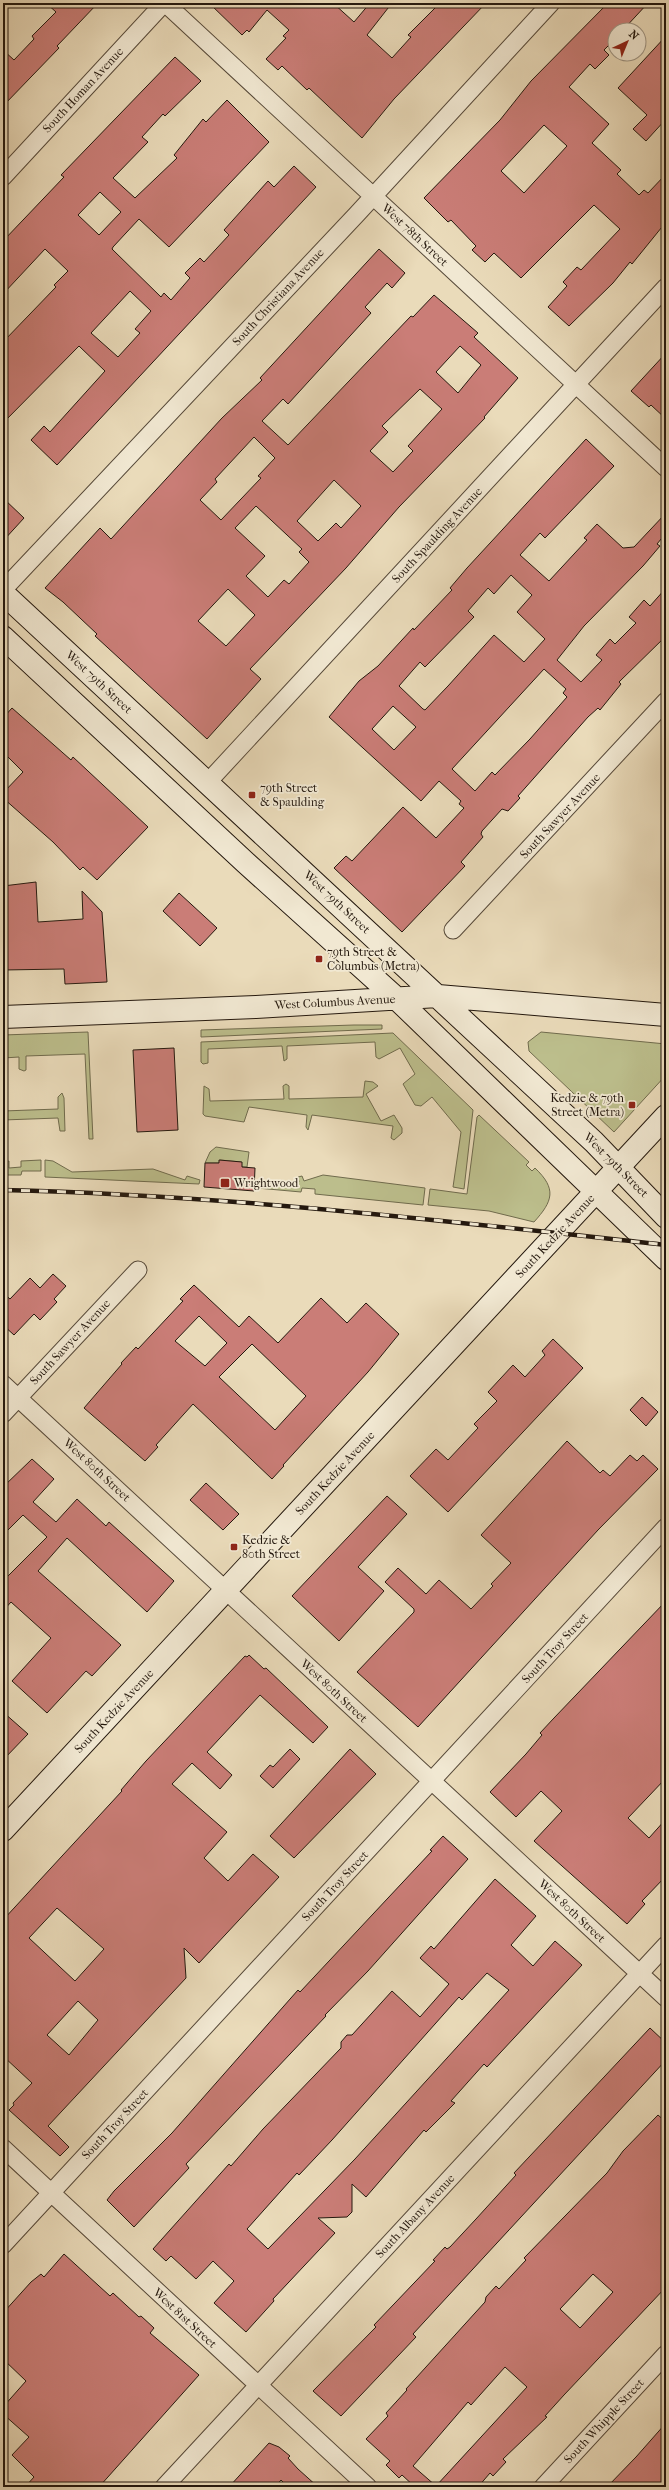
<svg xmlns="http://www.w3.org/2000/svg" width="669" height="2490" font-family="'IM FELL French Canon',serif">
	<rect width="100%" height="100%" fill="#eadbba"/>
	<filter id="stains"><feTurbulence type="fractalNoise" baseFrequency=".005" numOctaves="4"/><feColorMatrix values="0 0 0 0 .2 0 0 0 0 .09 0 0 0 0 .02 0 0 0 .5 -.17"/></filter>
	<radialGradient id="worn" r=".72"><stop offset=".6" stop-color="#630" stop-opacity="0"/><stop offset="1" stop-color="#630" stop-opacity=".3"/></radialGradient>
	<path fill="#bcbe8c" stroke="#706b4d" d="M354 1025H382V1029L201 1037V1030Z
		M88 1032 93 1139H89L85 1054 26 1056V1070L24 1071 19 1069V1057L3 1058V1035Z
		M541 1032 666 1044V1075L614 1132 529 1051 528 1042Z
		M393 1033 473 1110 464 1189 453 1187 461 1132 432 1097 421 1106 415 1105 403 1084 415 1074 400 1048 379 1059 376 1057 375 1042 287 1046V1059L284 1061 282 1046 208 1049V1063L203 1064 201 1062V1042Z
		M365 1081 373 1082 378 1086 366 1094 381 1121 394 1115 402 1128V1133L394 1140 391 1138 393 1126 312 1115 308 1130 306 1127 307 1115 249 1107 244 1122 205 1116 203 1114 204 1086 209 1089 210 1101 284 1099 283 1086 286 1084 289 1086V1099L363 1097Z
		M62 1093 64 1098 65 1131H60L58 1118 3 1120V1111L58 1109V1097Z
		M479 1115 529 1162 526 1165 532 1171 535 1168C557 1189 553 1201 534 1222L489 1211 428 1205 430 1189 467 1194 477 1117Z
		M216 1147 249 1152 247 1167H241V1162L220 1160 219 1163H205L210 1152Z
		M41 1160V1171H22L21 1175H3V1162L9 1161V1168L21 1167V1161Z
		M45 1160 53 1161 72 1172 153 1169 185 1180 187 1176 200 1180 199 1184 45 1177Z
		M323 1175 425 1188 423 1205 315 1194V1189L302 1188 301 1192 257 1188V1185L299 1182 298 1177 302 1176 304 1181Z"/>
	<path fill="#ca7d77" stroke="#24180e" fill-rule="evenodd" d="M46 3H98L57 46 59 48 3 106V50L14 60 34 39 32 36 56 12Z
		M209 3H333L354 22 370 3H392L367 35 392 58 411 37 408 35 440 3H486L394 99 362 138 309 88 307 90 282 66 278 70 266 59 286 38 283 36 289 30 267 10 249 32 247 30 242 35Z
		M608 3H648L623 30H615V39L604 50 609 55 595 69 590 64 569 87 609 124 592 143 621 170 617 174 639 195 644 190 648 193 666 174V222L632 264 630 262 613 283 569 326 548 307 567 286 563 282 577 267 581 270 620 229 594 205 521 278 494 253 485 262 472 250 476 246 451 220 448 222 424 198 500 120 531 81ZM544 125 567 146 524 193 501 171Z
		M666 36V119L646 141 633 129 647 115 618 88Z
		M175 57 201 81 165 116 163 114 142 137 148 142 113 178 135 198 177 158 174 155 203 119 206 122 227 100 269 142 169 247 139 219 113 247 112 249 161 297 164 293 171 300 190 278 185 273 200 258 204 262 229 235 224 230 268 181 274 187 294 166 316 187 57 465 31 440 44 426 50 432 105 371 79 346 3 423V342L56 287 54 285 68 271 45 249 3 294V241L64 177 61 175ZM100 192 121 212 99 235 78 215ZM130 291 151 311 135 329 140 333 118 357 91 333Z
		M379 249 405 273 392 288 387 283 365 307 371 313 288 404 283 399 262 421 288 445 411 316 413 317 434 295 478 333 474 337 518 378 484 417 485 418 399 507 346 568 250 669 261 679 207 739 95 636 97 634 63 602 45 588 100 528 111 539 222 418 262 380 260 378ZM460 346 481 365 458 393 436 372ZM420 389 442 409 408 446 413 451 393 472 370 451 388 432 382 426ZM254 437 275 458 258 476 261 478 221 520 200 500 217 482 215 479ZM334 480 361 506 341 528 336 523 318 541 297 521ZM256 506 302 549 299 552 309 562 289 584 284 580 268 597 246 576 265 556 235 528ZM228 589 255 615 226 646 198 621Z
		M666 353V419L651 405 649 407 631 391Z
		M586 439 614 466 545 538 540 533 520 555 549 581 587 540 584 538 597 524 623 548 634 547 666 513V533L657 544 660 546 643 566 584 626 557 660 581 682 602 660 596 655 610 639 615 644 636 623 629 617 644 600 650 606 666 588V636L619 682 621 684 600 710 598 708 588 717 518 796 520 798 508 811 502 809 482 831 481 834 483 837 461 862 465 866 402 932 334 868 346 856 352 861 403 807 436 838 464 808 459 804 461 801 439 781 421 801 329 717 359 681 378 666 413 628 414 630 452 590 450 588 467 568ZM511 575 532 595 517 612 545 639 524 662 494 635 448 686 425 710 423 709 399 686 420 662 425 667 474 617 468 611 488 588 494 594ZM544 669 566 689 563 693 567 697 530 739 495 775 492 772 475 791 452 769ZM393 706 416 727 394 750 372 729Z
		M3 498 24 518 3 541Z
		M12 708 71 760 73 757 148 827 97 880 83 867 80 870 53 842 3 798V793L23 772 3 752V718Z
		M36 882 38 922 83 919 82 891 102 912 107 982 65 984 64 969 3 970V886Z
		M179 893 217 928 200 946 163 911Z
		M174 1048 178 1130 137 1132 133 1050Z
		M219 1160 242 1162V1167L255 1168 254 1191 204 1187 205 1163H219Z
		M53 1274 66 1286 54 1299 57 1302 40 1320 34 1314 14 1335 3 1325V1293L10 1299 30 1278 40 1288Z
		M194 1285 239 1327 249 1316 278 1343 321 1298 347 1323 366 1303 399 1334 368 1372 283 1465 284 1466 272 1479 193 1404 156 1445 158 1447 145 1461 84 1408 122 1364 121 1363 136 1347 138 1349 183 1301 180 1299ZM199 1316 227 1343 205 1366 175 1341ZM252 1344 306 1396 275 1430 219 1377Z
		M553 1339 583 1368 448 1512 410 1476 436 1449 448 1460 478 1428 474 1424 497 1401 488 1392 513 1365 525 1377 545 1355 542 1351Z
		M642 1397 658 1412 646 1426 630 1410Z
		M567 1441 600 1473 603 1470 610 1476 630 1455 637 1461 643 1455 658 1469 598 1530 418 1727 357 1672 414 1612V1609L385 1582 398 1568 426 1594 439 1580 471 1609 493 1586 491 1584 511 1563 481 1535Z
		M32 1459 54 1479 33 1502 56 1522 77 1499 106 1526 109 1522 174 1581 147 1612 67 1538 38 1571 121 1645 92 1676 86 1671 47 1713 12 1681 51 1638 11 1602 3 1611V1581L47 1537 23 1515 3 1535V1487Z
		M206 1483 239 1514 223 1530 190 1500Z
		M387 1496 407 1514 358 1567 384 1591 339 1641 292 1596Z
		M666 1601V1778L628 1818 649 1838 666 1819V1876L642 1901 645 1904 627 1924 534 1841 562 1811 541 1791 516 1817 490 1792 526 1754 542 1735 540 1733 554 1718Z
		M249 1655 264 1669 266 1668 328 1727 313 1743 260 1695 207 1752 232 1775 220 1789 192 1763 172 1784 227 1832 204 1858 228 1881 253 1854 279 1877 199 1963 184 1948 186 1978 48 2126 69 2147 60 2156 9 2110 14 2105 13 2103 32 2083 3 2056V1920L122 1791 121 1790 146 1761 245 1656 247 1657ZM57 1908 104 1949 75 1981 29 1938ZM78 2001 98 2020 69 2055 47 2035Z
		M3 1712 28 1734 3 1760Z
		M290 1749 300 1759 273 1788 260 1776 270 1765 273 1767Z
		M350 1749 376 1774 294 1858 270 1836Z
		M443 1836 468 1859 368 1971 325 2015 326 2016 186 2164 189 2168 134 2227 107 2200 114 2191 172 2133 298 1990 300 1992 432 1851 430 1850Z
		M495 1879 536 1916 511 1945 533 1966 555 1941 582 1965 487 2067 484 2064 451 2101 455 2103 426 2132 424 2130 366 2197 352 2184V2212L347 2217 318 2218 335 2233 273 2299 274 2301 246 2332 214 2303 234 2281 213 2261 196 2279 171 2256 166 2261 153 2249 229 2164 231 2166 263 2129 341 2048V2042L347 2035H352L392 1991 420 2017 449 1984 420 1958 431 1946 434 1949ZM487 1973 509 1990 355 2159 268 2249 247 2229 297 2173 299 2175 332 2140 459 1997 462 2000Z
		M650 2028 666 2043V2060L436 2309 413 2334 416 2337 341 2416 313 2391 376 2327 374 2325 435 2261 433 2260 445 2247 447 2249 450 2247 476 2219 516 2175 514 2173Z
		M658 2115 666 2122V2287L564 2395 545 2416 547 2417 503 2459 506 2462 493 2476 490 2473 478 2487H415L402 2475 399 2478 386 2465 390 2461 366 2439 388 2416 386 2413 407 2390 406 2389 485 2302 486 2297 496 2286 499 2289 526 2260 524 2258 607 2173 623 2151ZM593 2274 613 2292 580 2328 560 2309ZM505 2367 527 2387 436 2486 413 2466 468 2402 471 2405Z
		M64 2254 110 2296 113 2293 139 2317 141 2316 154 2328 150 2333 199 2375 99 2487H25L34 2477 12 2455 29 2437 3 2414V2407L26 2381 3 2359V2313L31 2282 41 2274 44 2277Z
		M666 2423V2487H607L636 2457Z
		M269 2443 279 2447 290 2456 288 2458 298 2469 318 2487H288L281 2480 275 2487H229Z"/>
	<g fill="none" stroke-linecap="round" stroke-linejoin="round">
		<g stroke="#564939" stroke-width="19">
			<path id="street" d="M165 3 666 468
				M3 177 164 3
				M3 590 357 214 551 3
				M208 782 666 287
				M453 930 666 701
				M3 1384 666 1998
				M3 1414 138 1270
				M3 2148 368 2487
				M3 2245 666 1527
				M164 2487 666 1945
				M543 2487 666 2354"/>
		</g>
		<g stroke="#24180e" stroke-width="24">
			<path id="secondary" d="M3 593 594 1142 666 1217
				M3 637 246 863 396 998 666 1259
				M3 1017 256 1007 438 996 666 1015
				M3 1830 666 1116"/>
		</g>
		<use href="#street" stroke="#f1e8d2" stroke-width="17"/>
		<use href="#secondary" stroke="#f1e8d2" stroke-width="22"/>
		<g stroke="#24180e" stroke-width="4.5">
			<path id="rail" d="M3 1190C225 1195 446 1221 666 1245"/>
		</g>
		<use href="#rail" stroke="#f1e8d2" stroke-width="3" stroke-dasharray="9" stroke-linecap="butt"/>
	</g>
	<g fill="#8f2418" stroke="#f1e8d2" stroke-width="1.5">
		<rect x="248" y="791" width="8" height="8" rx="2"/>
		<rect x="315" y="955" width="8" height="8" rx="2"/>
		<rect x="628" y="1101" width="8" height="8" rx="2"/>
		<rect x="220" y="1178" width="10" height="10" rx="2"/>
		<rect x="230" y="1543" width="8" height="8" rx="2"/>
	</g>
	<g text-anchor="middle" stroke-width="3.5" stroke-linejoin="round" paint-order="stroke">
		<g font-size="12" fill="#24180e" stroke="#f1e8d2">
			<text transform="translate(83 90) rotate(-47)" y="4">South Homan Avenue</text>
			<text transform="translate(415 235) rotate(43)" y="4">West 78th Street</text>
			<text transform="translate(278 297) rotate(-47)" y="4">South Christiana Avenue</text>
			<text transform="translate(437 535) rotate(-47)" y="4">South Spaulding Avenue</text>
			<text transform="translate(99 682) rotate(43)" y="4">West 79th Street</text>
			<text transform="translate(560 816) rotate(-47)" y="4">South Sawyer Avenue</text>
			<text transform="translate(337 902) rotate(43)" y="4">West 79th Street</text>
			<text transform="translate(335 1002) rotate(-3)" y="4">West Columbus Avenue</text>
			<text transform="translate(616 1165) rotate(45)" y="4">West 79th Street</text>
			<text transform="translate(555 1236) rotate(-47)" y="4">South Kedzie Avenue</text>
			<text transform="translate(70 1342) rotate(-47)" y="4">South Sawyer Avenue</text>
			<text transform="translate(97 1470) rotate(43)" y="4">West 80th Street</text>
			<text transform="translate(335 1473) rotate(-47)" y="4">South Kedzie Avenue</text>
			<text transform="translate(555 1648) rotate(-47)" y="4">South Troy Street</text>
			<text transform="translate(334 1691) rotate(43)" y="4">West 80th Street</text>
			<text transform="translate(114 1711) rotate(-47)" y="4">South Kedzie Avenue</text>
			<text transform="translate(335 1886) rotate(-47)" y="4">South Troy Street</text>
			<text transform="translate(572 1911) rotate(43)" y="4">West 80th Street</text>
			<text transform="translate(115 2124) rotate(-47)" y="4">South Troy Street</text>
			<text transform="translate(415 2216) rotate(-47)" y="4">South Albany Avenue</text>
			<text transform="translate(185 2318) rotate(43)" y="4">West 81st Street</text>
			<text transform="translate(604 2421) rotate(-47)" y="4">South Whipple Street</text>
		</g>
		<g font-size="12" fill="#24180e" stroke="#f1e8d2" text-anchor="start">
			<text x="260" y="792">79th Street<tspan x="260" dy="14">&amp; Spaulding</tspan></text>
			<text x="327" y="956">79th Street &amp;<tspan x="327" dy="14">Columbus (Metra)</tspan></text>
			<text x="624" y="1102" text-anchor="end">Kedzie &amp; 79th<tspan x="624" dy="14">Street (Metra)</tspan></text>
			<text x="234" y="1187">Wrightwood</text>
			<text x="242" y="1544">Kedzie &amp;<tspan x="242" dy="14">80th Street</tspan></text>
		</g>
	</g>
	<rect width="669" height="2490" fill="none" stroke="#eadbba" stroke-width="16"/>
	<rect x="4" y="4" width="661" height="2482" fill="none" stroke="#24180e" stroke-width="2"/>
	<rect x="8" y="8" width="653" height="2474" fill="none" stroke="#24180e"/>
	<g transform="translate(627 42) rotate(44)"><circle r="19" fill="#f1e8d2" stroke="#9f9584"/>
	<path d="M0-3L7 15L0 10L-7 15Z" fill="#8f2418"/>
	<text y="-6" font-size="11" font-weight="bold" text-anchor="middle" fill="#24180e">N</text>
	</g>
	<rect width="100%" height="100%" filter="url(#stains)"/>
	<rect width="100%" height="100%" fill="url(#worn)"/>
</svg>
